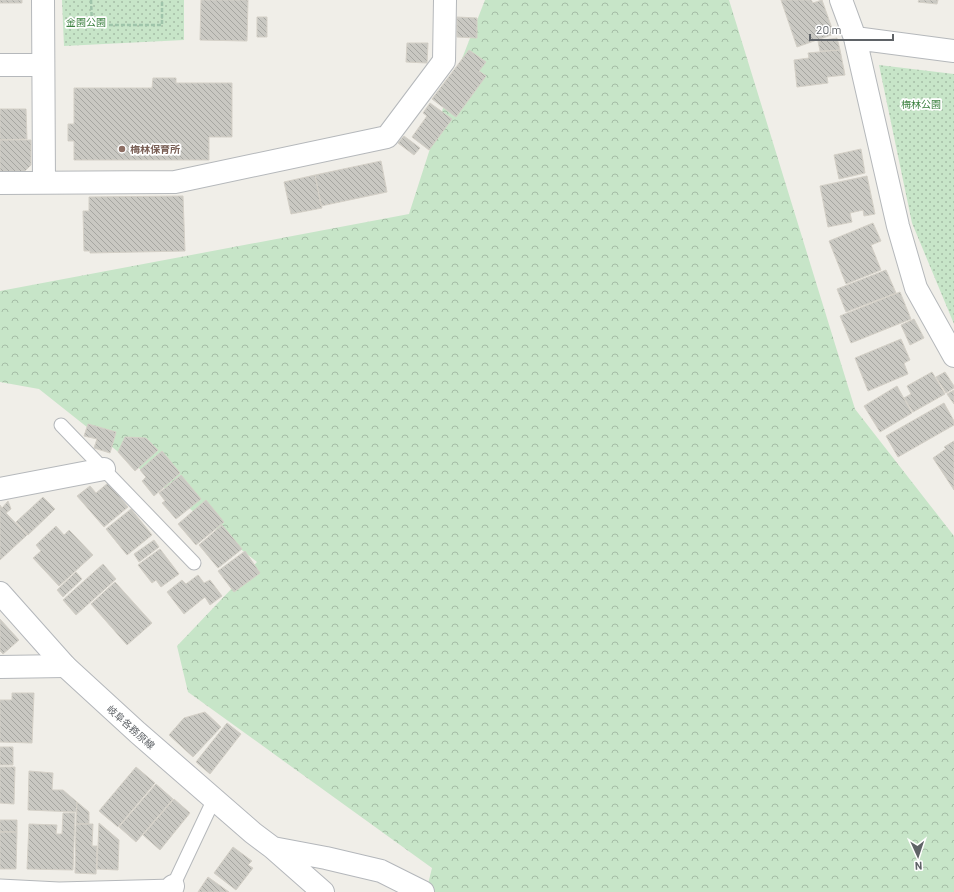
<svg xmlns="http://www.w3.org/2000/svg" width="954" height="892" font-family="Barlow,'Noto Sans JP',sans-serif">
	<defs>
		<pattern id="grass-dots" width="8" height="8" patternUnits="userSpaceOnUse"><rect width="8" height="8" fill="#c7e5c8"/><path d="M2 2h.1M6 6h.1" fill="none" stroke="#a5bda6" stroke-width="1.8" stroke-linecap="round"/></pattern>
		<pattern id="forest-crowns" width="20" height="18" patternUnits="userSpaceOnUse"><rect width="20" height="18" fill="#c7e5c8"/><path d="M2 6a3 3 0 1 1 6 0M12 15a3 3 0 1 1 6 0" fill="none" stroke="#a5bda6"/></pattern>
		<pattern id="building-back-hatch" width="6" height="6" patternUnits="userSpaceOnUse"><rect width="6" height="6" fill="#c9c8c2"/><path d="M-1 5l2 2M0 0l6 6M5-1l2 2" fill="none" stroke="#a6a6a1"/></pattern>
	</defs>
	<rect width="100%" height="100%" fill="#f0eee8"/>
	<path fill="url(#grass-dots)" d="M62 0H184V40L64 46Z
		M879 65 954 74V324L912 223Z"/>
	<path fill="url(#forest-crowns)" d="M485 0H729L855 409 954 536V892H426L432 868 188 692 177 646 257 562 39 389 0 382V291L409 214 445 102Z"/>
	<path fill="url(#building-back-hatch)" stroke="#d4d0c7" d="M0 0H22V3H0Z
		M201 0H248L247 41 200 40Z
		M781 0H811L813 3 822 0 834 34 797 47Z
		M919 0H938L937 4 918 2Z
		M257 17H267V37H257Z
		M457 17 477 18V38L457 37Z
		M837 38 840 50 820 51 818 41Z
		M407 43H428L427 63 406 62Z
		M469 50 486 62 479 71 486 76 456 117 432 99Z
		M840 50 845 75 827 77 828 83 797 87 794 60 809 58 808 53Z
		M153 78H176V83H232V137H209V160H74V141H68V124H74V88H152Z
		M430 103 452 119 429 150 412 137 427 116 423 113Z
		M0 109H26L27 139 0 140Z
		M404 136 420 148 414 155 398 143Z
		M0 140H31V165L24 172H0Z
		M861 149 865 173 839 179 834 155Z
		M381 161 387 192 321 206 315 175Z
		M315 175 322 208 291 214 284 182Z
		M867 176 875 214 864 216 863 210 850 213 852 222 828 227 820 186Z
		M183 196 185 251 90 253V251H84L83 211H89V197Z
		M873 223 881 241 871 245 881 270 846 284 829 241Z
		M886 270 896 293 846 312 837 289Z
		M900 292 911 319 851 343 840 316Z
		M914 319 924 338 910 345 901 325Z
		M901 339 910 360 904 363 908 374 868 391 855 358Z
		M932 372 945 394 913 412 904 398 911 394 907 386Z
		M945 372 954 386V388L946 393 936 377Z
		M897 386 912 413 880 432 864 406Z
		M954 390V404L947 394Z
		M944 403 954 421V425L898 457 886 436Z
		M88 424 116 432 110 453 94 448 97 439 84 436Z
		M125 437 146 438 158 450 135 471 118 452Z
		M954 441V490L933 458 946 449 944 447Z
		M162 451 180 473 154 496 142 481 146 477 140 470Z
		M181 475 201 499 176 519 162 503 165 501 159 493Z
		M108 483 128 507 104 527 77 496 90 486 96 493Z
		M43 497 55 509 28 535 16 522Z
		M206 500 224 522 196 545 178 524Z
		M8 501 11 509 6 513 27 535 0 560V505L2 508Z
		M131 509 152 535 127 555 106 529Z
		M222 525 242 549 218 568 199 545Z
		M56 526 64 535 69 530 93 555 59 586 33 558 41 551 36 545Z
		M154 540 159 547 139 562 134 554Z
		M160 549 179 574 161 587 156 580 152 583 138 565Z
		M245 551 260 573 234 592 218 571Z
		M103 564 116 579 76 615 63 600Z
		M76 572 82 579 63 597 57 590Z
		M198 575 204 583 210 580 222 596 210 605 205 597 184 614 167 592 182 580 186 584Z
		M115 582 152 623 127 645 91 604Z
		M0 619 19 640 3 654 0 651Z
		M12 693H34L32 743 0 742V700H12Z
		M205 712 221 727 193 757 169 735 184 718Z
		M227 723 241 734 210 774 196 762Z
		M0 747H13V765H0Z
		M0 767H15L14 804 0 803Z
		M136 767 155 783 118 827 99 811Z
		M29 771 53 773 52 790H63L77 802 76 812 28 810Z
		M156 784 173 799 136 842 119 827Z
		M174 799 190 813 160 850 143 835Z
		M77 802 89 812V824H76Z
		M63 813H75L73 870 27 869 29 824 57 825 56 834H62Z
		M0 820H17V832H0Z
		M99 823 119 840 118 870 97 869Z
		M76 824H93L92 846H97L96 874 75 873Z
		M0 832H17L16 869H0Z
		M233 847 252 861 248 865 253 868 236 890 214 873Z
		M208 877 229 892H198Z"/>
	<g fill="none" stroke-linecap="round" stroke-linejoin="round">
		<g stroke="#b5b8bb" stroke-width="15">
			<path id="service" d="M61 425 194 563
				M0 886 59 889 173 886 214 799"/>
		</g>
		<g stroke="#b5b8bb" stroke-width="24">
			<path id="minor" d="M43 0 44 182
				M841 0 855 38 898 226 916 288 954 356
				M855 38 954 51
				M0 65H43
				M0 183 175 182 387 137 444 61 445 0
				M0 489 104 469
				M0 667 65 666
				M171 892 173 886"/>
		</g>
		<g stroke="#b4b7bb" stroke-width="24">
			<path id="secondary" d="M0 593 65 666 137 732 253 833 273 848 323 892
				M273 848 326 858 381 871 423 892"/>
		</g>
		<path stroke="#9fc4aa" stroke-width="2.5" stroke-dasharray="4 2" stroke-linecap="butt" d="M91 0 92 25
			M67 27 92 25H162V0"/>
		<use href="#service" stroke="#fff" stroke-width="13"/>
		<use href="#minor" stroke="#fff" stroke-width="22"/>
		<use href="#secondary" stroke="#fff" stroke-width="22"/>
	</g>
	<circle fill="#8d6e63" stroke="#fff" stroke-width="1.5" cx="122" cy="149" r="4"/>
	<g text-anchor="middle" stroke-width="3.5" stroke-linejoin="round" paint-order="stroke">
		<g font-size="10" fill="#3c8140" stroke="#fff">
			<text x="86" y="26">金園公園</text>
			<text x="921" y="108">梅林公園</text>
		</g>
		<g font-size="10" font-weight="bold" fill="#785e54" stroke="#fff" text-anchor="start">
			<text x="130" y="153">梅林保育所</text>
		</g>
		<g font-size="10" fill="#5f6367" stroke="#fff">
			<text transform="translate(131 727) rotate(42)" y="4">岐阜各務原線</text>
		</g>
	</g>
	<g transform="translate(918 856) rotate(177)" stroke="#ffffff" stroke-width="3" paint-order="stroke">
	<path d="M0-3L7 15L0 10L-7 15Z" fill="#5f6367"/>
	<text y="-6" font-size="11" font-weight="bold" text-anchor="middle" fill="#5f6367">N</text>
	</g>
	<path d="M810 34v6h83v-6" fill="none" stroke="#5f6367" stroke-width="2"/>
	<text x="816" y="34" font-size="12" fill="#5f6367" stroke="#ffffff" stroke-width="3" paint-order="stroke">20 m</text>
</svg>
